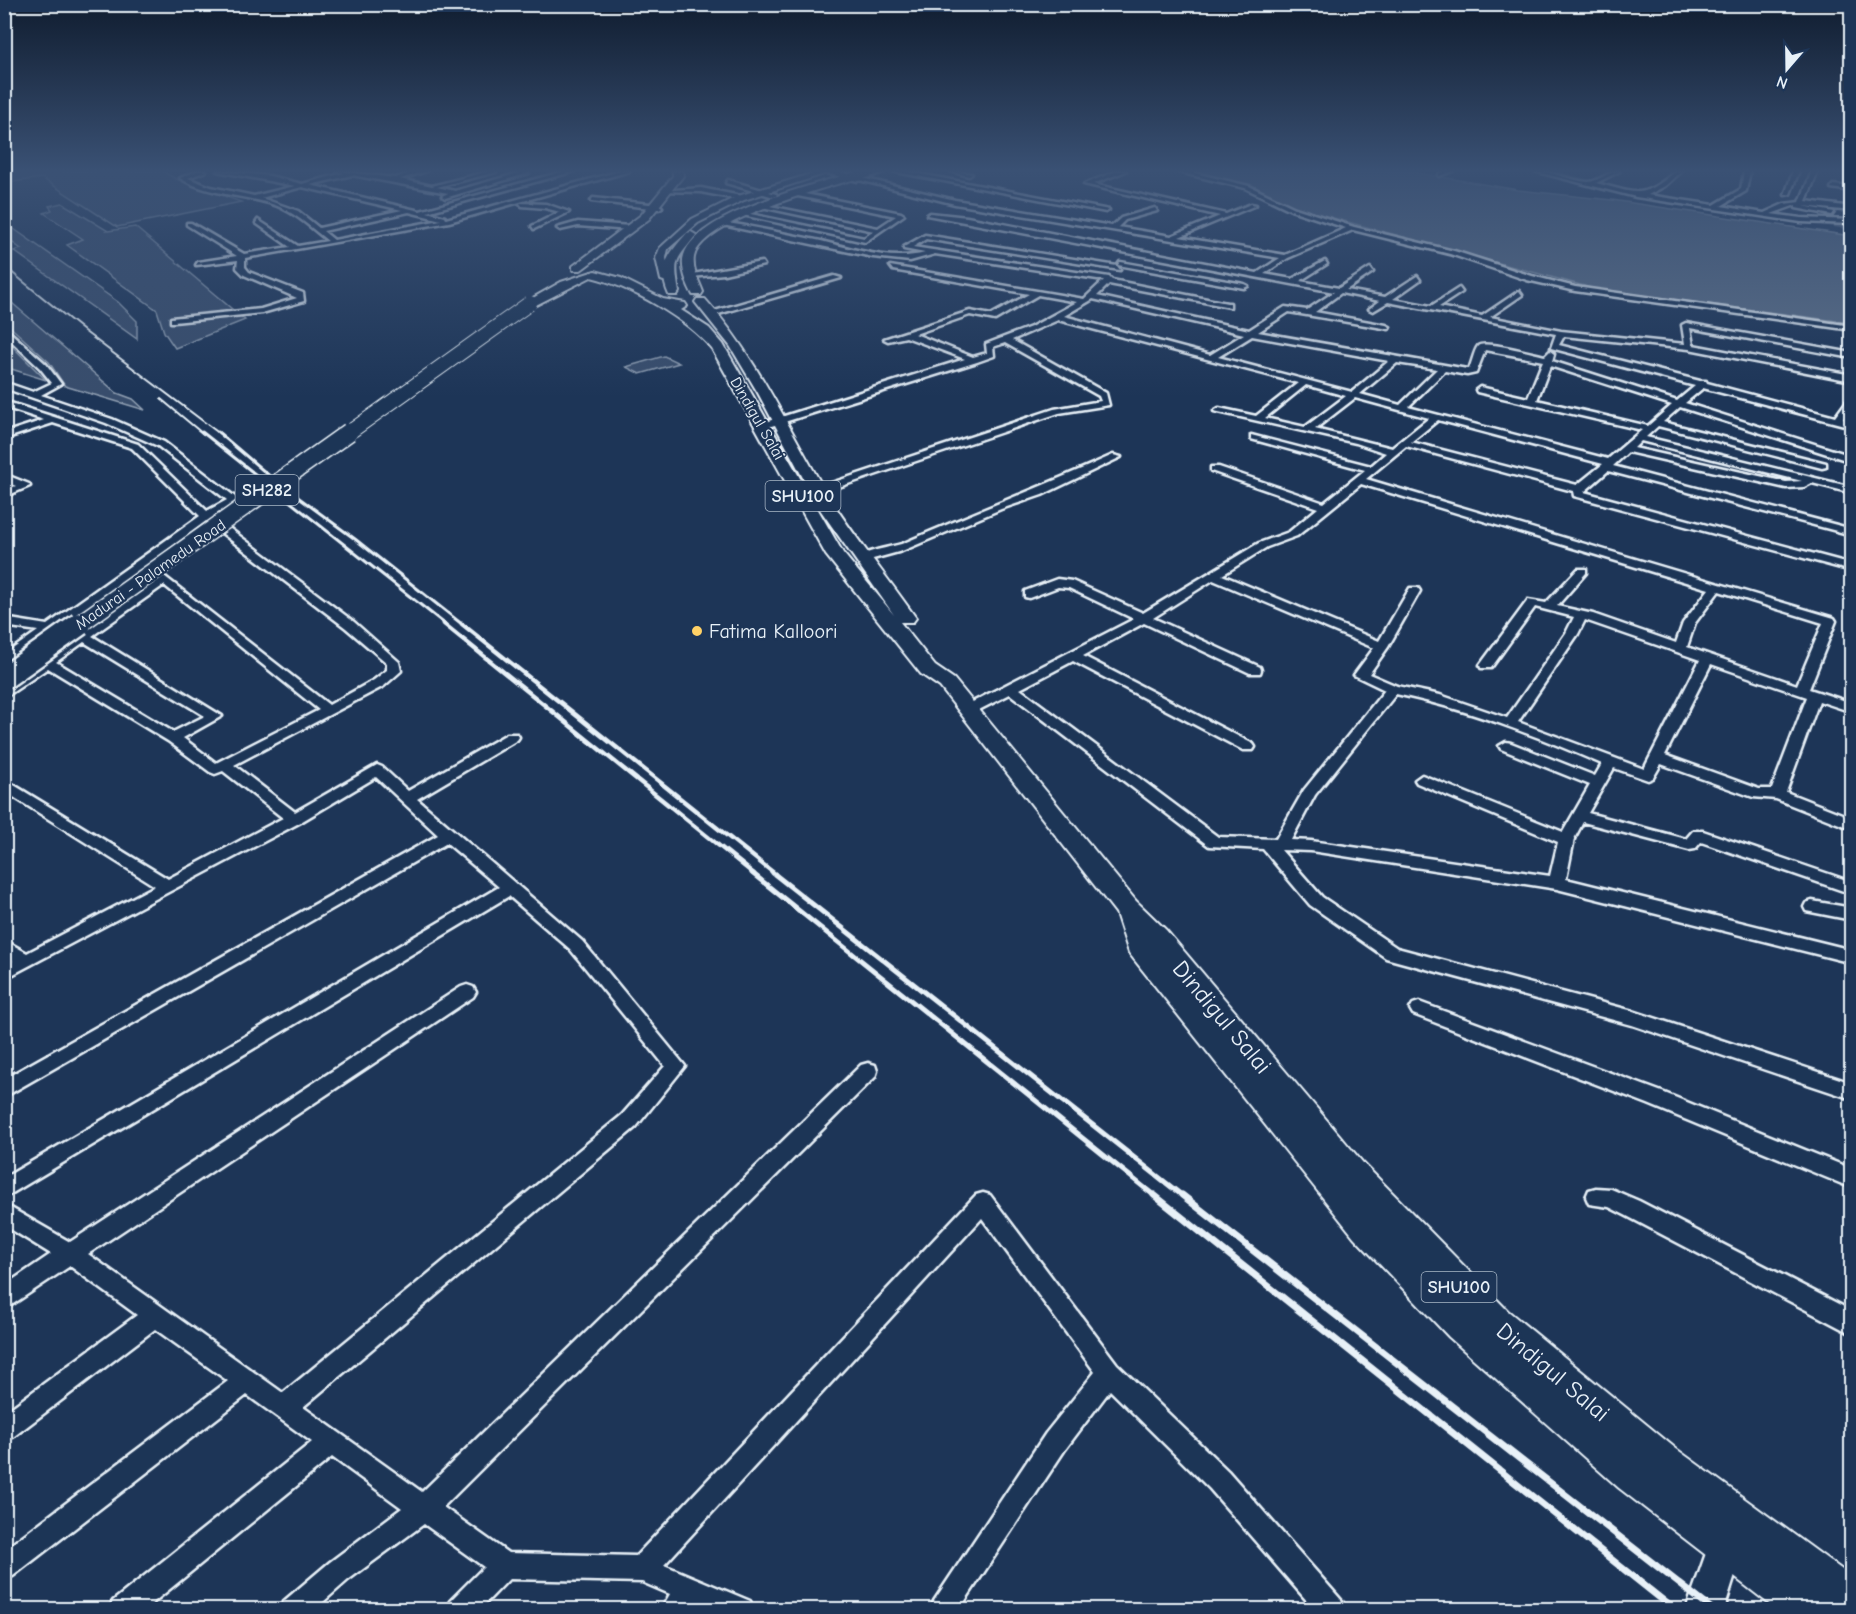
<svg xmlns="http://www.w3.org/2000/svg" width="1856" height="1614" font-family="'Comic Neue',sans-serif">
	<rect width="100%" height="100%" fill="#1d3557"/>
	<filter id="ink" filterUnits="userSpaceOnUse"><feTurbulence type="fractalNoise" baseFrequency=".0167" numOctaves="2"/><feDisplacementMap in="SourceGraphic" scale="12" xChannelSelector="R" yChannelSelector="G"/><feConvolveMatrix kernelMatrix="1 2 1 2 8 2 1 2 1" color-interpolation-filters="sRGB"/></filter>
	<g filter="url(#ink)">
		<path fill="#374d6c" stroke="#909fb2" stroke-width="1.5" d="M5 171H162L176 179 241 202 117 227 42 178 5 183Z
			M62 203 108 231 135 227 245 320 175 348 164 332 157 310 67 245 83 239 44 213 52 210 49 206Z
			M4 222 118 302 137 321V339L14 251 21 249 5 237Z
			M5 297 117 393 133 399 145 410 65 386 49 362 5 322Z
			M4 339H5L46 380 5 367Z
			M664 356 679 363 640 374 626 367Z"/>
		<path fill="#5d7089" stroke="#95a4b5" stroke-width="1.5" d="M1185 171H1406L1518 190 1612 200 1851 236V323L1595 289 1293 207 1254 186Z"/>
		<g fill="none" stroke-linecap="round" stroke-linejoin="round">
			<path fill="#5d7089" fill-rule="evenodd" d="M1542 171H1555L1636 191 1852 225V230L1636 195Z"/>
			<g stroke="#e8f1f8" stroke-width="5">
				<path id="minor" d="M197 171H206L188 178 211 187 254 196 295 186 217 171 270 176 302 184 344 173 337 171 395 178 417 171H427L400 179 432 186 490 171 496 172 437 187 455 191 519 173 513 171 529 173 445 198 442 196 448 193 352 175 310 185 420 211 565 171H575L427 212 445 217 446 219 620 171H630L449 222 245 258V267L249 272 303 293 304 301 262 313 174 322H171V318L261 309 297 298 244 275 237 268 238 260 196 265 198 262 237 256 187 225V223H191L244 254 290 247 256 223 258 220 298 246 328 241C309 226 293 210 269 203 240 195 206 194 180 178ZM302 187 402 210 319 228 298 211 261 198ZM409 212 441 220 334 240 323 231Z
					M891 171H904L1109 210 1106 212Z
					M950 171 972 174 969 176Z
					M1117 171H1126L1093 184 1226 214 1251 204 1256 205 1179 237 1285 255 1346 228 1291 210 1245 188 1175 171H1186L1249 186 1295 208 1354 227 1454 251 1532 276 1575 287 1852 326V330L1575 291 1527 280 1450 254 1353 230 1288 258 1264 274 1292 279 1325 261 1327 264 1300 281 1339 288 1370 268 1373 272 1346 290 1385 297 1417 276 1420 280 1393 299 1431 306 1459 288 1462 292 1439 307 1482 316 1519 291 1522 295 1490 317 1561 331 1685 344 1682 325 1686 323 1852 353V358L1690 328 1693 345 1852 375V381L1689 349 1564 336 1559 345 1700 381H1706L1707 383 1835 417 1852 394V405L1843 419 1852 421V427L1703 388 1685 403 1852 456V462L1680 407 1663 422 1826 463V467L1822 468 1658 426 1646 437 1852 487V493L1812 483 1804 487 1786 488 1628 452 1613 466 1852 529V535L1608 471 1584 492 1852 564V571L1574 496 1573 491 1406 446 1366 479 1834 618 1836 621 1809 689 1852 703V712L1819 701 1786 792 1852 818V829L1776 799 1753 797 1661 764 1653 778 1648 780 1614 768 1588 813 1686 839 1693 831H1703L1852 882V894L1701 842 1695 849 1689 850 1583 822 1574 839 1566 879 1852 950V963L1557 889 1311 851 1281 850 1322 897 1397 948 1633 1011 1852 1083V1099L1632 1025 1386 958 1310 905 1263 849 1209 846 1010 694 973 713H963L961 710 963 707 1134 619 1069 588 1058 587 1029 598 1025 597V591L1057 579 1072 581 1143 613 1259 543 1289 532 1318 508 1211 471V467H1219L1324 503 1365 470 1251 439V435L1371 466 1386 453 1356 443 1214 411 1219 408 1256 416 1298 383 1058 320 1012 340 1106 393 1109 405 1059 413 821 493H813V489L1054 409 1101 401 1099 396 1005 343 993 347 994 356 977 362 765 428H759V424L965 359 906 337 888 341 884 339 970 311 991 315 1029 294 893 270 890 266 1084 299 1104 280 935 254 910 261 873 257 718 224 721 222C755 227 787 234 821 241 854 249 891 262 925 253L904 249V247L925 235 1117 266 1120 270 926 239 913 247 1109 277 1112 280 1227 303H1230V307L1109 284 1097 296 1249 330 1285 307 1307 310 1334 292 927 215 930 213 967 217 1257 273 1280 258 955 204 855 179 858 177 955 200 1112 226 1121 218 1155 208 1157 211 1125 220 1118 227 1171 236 1220 216 1084 184ZM1341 293 1380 301 1369 309 1373 311 1388 302 1556 334 1551 348 1695 386 1677 401 1552 361 1554 354 1550 351 1545 356C1535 354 1485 340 1478 346 1474 351 1472 363 1469 369H1467L1258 332 1289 312 1389 329 1390 327 1386 325 1315 312ZM1038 295 1077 302 1031 327 986 344 987 353 973 357 915 334 970 315 995 320ZM1093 299 1244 334 1210 355 1064 316ZM1252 336 1389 361 1352 392 1218 357ZM1485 350 1543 361 1542 363 1528 398 1480 387 1476 390 1477 392 1642 430 1608 459 1408 407 1445 371 1467 375 1476 373ZM1397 363 1437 369 1400 405 1360 394ZM1550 366 1672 405 1648 426 1537 400ZM1306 385 1346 396 1305 427 1265 418ZM1355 398 1429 418 1392 448 1315 429ZM1438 420 1603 464 1577 485 1411 442ZM1641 441 1802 481 1786 482 1634 448ZM1361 484 1709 589 1683 623 1676 643 1593 614 1557 606 1586 573V569H1578L1546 603 1528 600 1480 665 1481 668H1491L1535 607 1574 617 1566 633 1507 718 1440 695 1397 686 1369 674 1388 647 1420 591 1418 588H1410L1379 641 1222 575 1267 547 1297 536ZM1213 580 1374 648 1354 675 1385 690 1304 790 1276 839 1218 837 1020 689 1073 661 1243 750H1253L1255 747 1253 744 1083 656 1144 623 1250 673H1260L1261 670 1260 667 1153 618ZM1719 591 1823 623 1797 685 1687 647 1695 623ZM1585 620 1700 660 1644 769 1518 722 1578 634ZM1711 664 1807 697 1772 789H1759L1665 755ZM1396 694C1467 709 1535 735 1602 764L1595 776 1511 743 1506 742 1499 746 1501 749 1590 785 1563 832 1427 777 1422 775 1415 780 1417 783 1558 842 1550 876 1311 841 1291 840 1315 795Z
					M1445 171H1453L1439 176V174Z
					M1534 171C1553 171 1569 181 1588 182 1598 182 1608 171 1620 171L1596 183C1637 193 1641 201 1676 171H1682L1665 186 1648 195 1714 205 1741 189 1744 171H1750L1746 191 1721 206 1764 213 1784 204 1800 202 1812 171H1818L1806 201 1852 207V211L1803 206 1834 212 1832 215 1796 208V205L1771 214 1801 218 1852 220V224L1801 222 1636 197Z
					M1793 171H1799L1790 194 1785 195Z
					M728 180 776 194 777 195 774 197 726 183Z
					M1833 185 1852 187V191L1831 188Z
					M701 188 741 196 744 198 741 200 701 192 662 191Z
					M795 192 901 213 904 215 865 242 738 214 741 212 864 238 874 231 757 206 760 204 878 228 896 216 793 195Z
					M593 198 659 205 662 207 659 209 591 201Z
					M520 203 546 204 569 212 534 229 532 226 560 212 545 208 522 206Z
					M578 222 630 226 633 228 630 230 578 226 560 230 557 228Z
					M762 262 764 265 724 274 691 277 687 275Z
					M1120 262 1244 284 1248 286 1244 288 1118 265Z
					M834 276 841 278 715 315 708 313Z
					M4 327 46 364 61 384 41 395 112 419 164 442 239 500 213 516 354 622 399 662 401 671 384 686 234 765 295 812 377 765 382 767 408 791 507 734H517L519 737 517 740 417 799 582 941 685 1066 636 1127 303 1407 422 1492 861 1065 868 1063 875 1065 877 1071 875 1077 443 1507 508 1553 636 1556 976 1195 983 1193 990 1195 1117 1364 1228 1471 1342 1601 1346 1610H1315L1210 1489 1110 1390 1064 1451 959 1610H930L934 1601 1046 1433 1095 1372 982 1218 664 1565 750 1601 754 1610H708L695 1604 691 1610H661L670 1594 642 1582 509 1579 479 1610H446L450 1601 484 1567 424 1524 348 1580 314 1610H280L284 1601 330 1562 402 1508 332 1457 144 1610H109L113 1601 312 1442 247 1395 13 1576 4 1580V1550L228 1381 155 1329 13 1437 4 1440V1413L137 1315 70 1266 4 1310V1286L51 1254 4 1225V1204L70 1242 461 987 467 985 473 987 476 992 473 997 88 1254 283 1393 622 1115 665 1066 570 949 509 896 4 1198V1178L499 887 447 843 4 1097V1079L438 835 376 777 299 823 4 979V965L13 961 4 955V940L27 953 155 886 4 791V779L168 879 283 818 223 771 215 774 210 772 168 741 48 668 4 698V687L164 576 329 705 374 680 387 670V663L346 628 206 521 55 632 4 665V655L38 631 4 626V618L47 625 200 516 132 448 53 423 4 439V433L44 420 4 407V401L138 444 207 511 227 500 158 446 106 423 4 388V382L33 392 52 383 40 368 4 334ZM164 585 319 710 216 763 183 738 222 716 92 636ZM84 642 205 716 173 732 56 662Z
					M1113 455 1121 457 1042 495 1001 509 902 551 862 562 856 559C867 550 890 548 904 543 973 513 1044 486 1113 455Z
					M4 474 29 484 30 486 4 497V490L16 486 4 481Z
					M1812 901 1852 908V920L1806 911 1804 907 1806 903Z
					M1419 1002 1662 1092 1852 1169V1188L1648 1104 1413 1014 1410 1009 1413 1004Z
					M1596 1188 1611 1189 1639 1201 1852 1311V1334L1625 1215 1609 1207 1589 1204 1586 1197 1589 1190Z"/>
			</g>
			<g stroke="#e8f1f8" stroke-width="4">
				<path id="tertiary" d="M821 171 830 172 744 200 698 223 668 249 666 258 670 278 677 281 672 284 661 280 656 258 660 248 692 219 738 196Z"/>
			</g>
			<g stroke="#e8f1f8" stroke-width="5">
				<path id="secondary" d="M833 171 858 176 875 171H887L858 181 822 172Z
					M1729 1520 1742 1525 1747 1538 1724 1610H1686L1716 1525Z"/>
			</g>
			<g stroke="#e8f1f8" stroke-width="4">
				<path id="primary" d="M673 171H683V176L649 219 581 270H573V266L641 215 673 176Z
					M859 171H873C862 179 844 182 830 186 801 195 701 224 694 257 692 269 699 281 703 292L701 295H693C687 284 680 267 684 255 697 213 820 183 859 171Z
					M691 232 696 235C676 261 673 258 679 292L677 295H669C656 266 670 253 687 233Z
					M595 271 621 278 663 299 685 303 687 306 681 310 709 328 723 344 843 553 894 615 819 508 758 393 730 346 695 302 697 299H705C757 357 787 426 826 492 853 536 886 575 916 618L913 622H900L935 666 954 679 1136 901 1166 930 1363 1163 1508 1311 1675 1448 1852 1577V1610H1777L1619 1488 1449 1337 1354 1237 1129 953 1116 913 940 687 921 674 826 555 712 349C687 319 630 286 591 277L534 306 530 307 524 303 561 282Z"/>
			</g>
			<use href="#minor" fill="#1d3557" fill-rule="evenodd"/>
			<use href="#tertiary" fill="#1d3557" fill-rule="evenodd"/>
			<use href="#secondary" fill="#1d3557" fill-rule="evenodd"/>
			<use href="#primary" fill="#1d3557" fill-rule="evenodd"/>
			<path stroke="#e8f1f8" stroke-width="2" d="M4 266 84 331 220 434
				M161 399 203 434"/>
			<path stroke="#e8f1f8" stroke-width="3" d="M202 432 446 625
				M218 432 272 478 355 539 463 625"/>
			<path stroke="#e8f1f8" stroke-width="4.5" d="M444 624 754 874
				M462 624 775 874"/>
			<path stroke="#e8f1f8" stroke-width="5" d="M752 873 1156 1197
				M773 873 1184 1197"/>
			<path stroke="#e8f1f8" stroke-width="7" d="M1154 1195 1675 1610
				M1182 1195 1713 1610"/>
			<g stroke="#e8f1f8" stroke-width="16" stroke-linecap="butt">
				<path id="primary-bridge-far2" d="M347 434 530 303"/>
			</g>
			<g stroke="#e8f1f8" stroke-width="20" stroke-linecap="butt">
				<path id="primary-bridge-far1" d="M78 625 349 432"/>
			</g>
			<g stroke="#e8f1f8" stroke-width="27" stroke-linecap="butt">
				<path id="primary-bridge" d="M4 678 80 624"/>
			</g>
			<use href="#primary-bridge-far2" stroke="#1d3557" stroke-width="14"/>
			<use href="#primary-bridge-far1" stroke="#1d3557" stroke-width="17"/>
			<use href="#primary-bridge" stroke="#1d3557" stroke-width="22"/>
		</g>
	</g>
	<linearGradient id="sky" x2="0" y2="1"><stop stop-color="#101d30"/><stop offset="0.43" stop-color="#3a5174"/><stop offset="1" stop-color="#3a5174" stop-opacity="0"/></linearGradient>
	<rect width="1856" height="397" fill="url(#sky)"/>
	<circle fill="#ffd166" stroke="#1d3557" stroke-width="2" cx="697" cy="631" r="6"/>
	<g text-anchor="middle" stroke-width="4.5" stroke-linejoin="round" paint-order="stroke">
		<g font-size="16" fill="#e8f1f8" stroke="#1d3557">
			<text transform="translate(758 418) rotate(60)" y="6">Dindigul Salai</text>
			<text transform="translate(150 574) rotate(-35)" y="6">Madurai - Palamedu Road</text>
		</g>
		<g fill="#1d3557" stroke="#abb9c8" stroke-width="1.5">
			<rect x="235.5" y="475" width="63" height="30" rx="4.5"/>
			<rect x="765.5" y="481" width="75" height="30" rx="4.5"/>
			<rect x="1421.5" y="1272" width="75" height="30" rx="4.5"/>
		</g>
		<g font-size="18" font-weight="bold" fill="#e8f1f8">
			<text x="267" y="496">SH282</text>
			<text x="803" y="502">SHU100</text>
			<text x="1459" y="1293">SHU100</text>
		</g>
		<g font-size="20" fill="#e8f1f8" stroke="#1d3557" text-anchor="start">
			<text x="709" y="638">Fatima Kalloori</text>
		</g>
		<g font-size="24" fill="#e8f1f8" stroke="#1d3557">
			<text transform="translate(1222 1017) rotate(50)" y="8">Dindigul Salai</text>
			<text transform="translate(1553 1372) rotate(40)" y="8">Dindigul Salai</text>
		</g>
	</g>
	<rect width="1856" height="1614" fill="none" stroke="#1d3557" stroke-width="24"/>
	<rect x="12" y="12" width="1832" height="1590" fill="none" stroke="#e8f1f8" stroke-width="2" filter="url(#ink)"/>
	<g transform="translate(1787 69) rotate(200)" stroke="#1d3557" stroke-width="4.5" paint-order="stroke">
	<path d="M0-4.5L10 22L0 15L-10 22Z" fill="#e8f1f8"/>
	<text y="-9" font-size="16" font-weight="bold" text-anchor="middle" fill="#e8f1f8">N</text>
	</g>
</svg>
